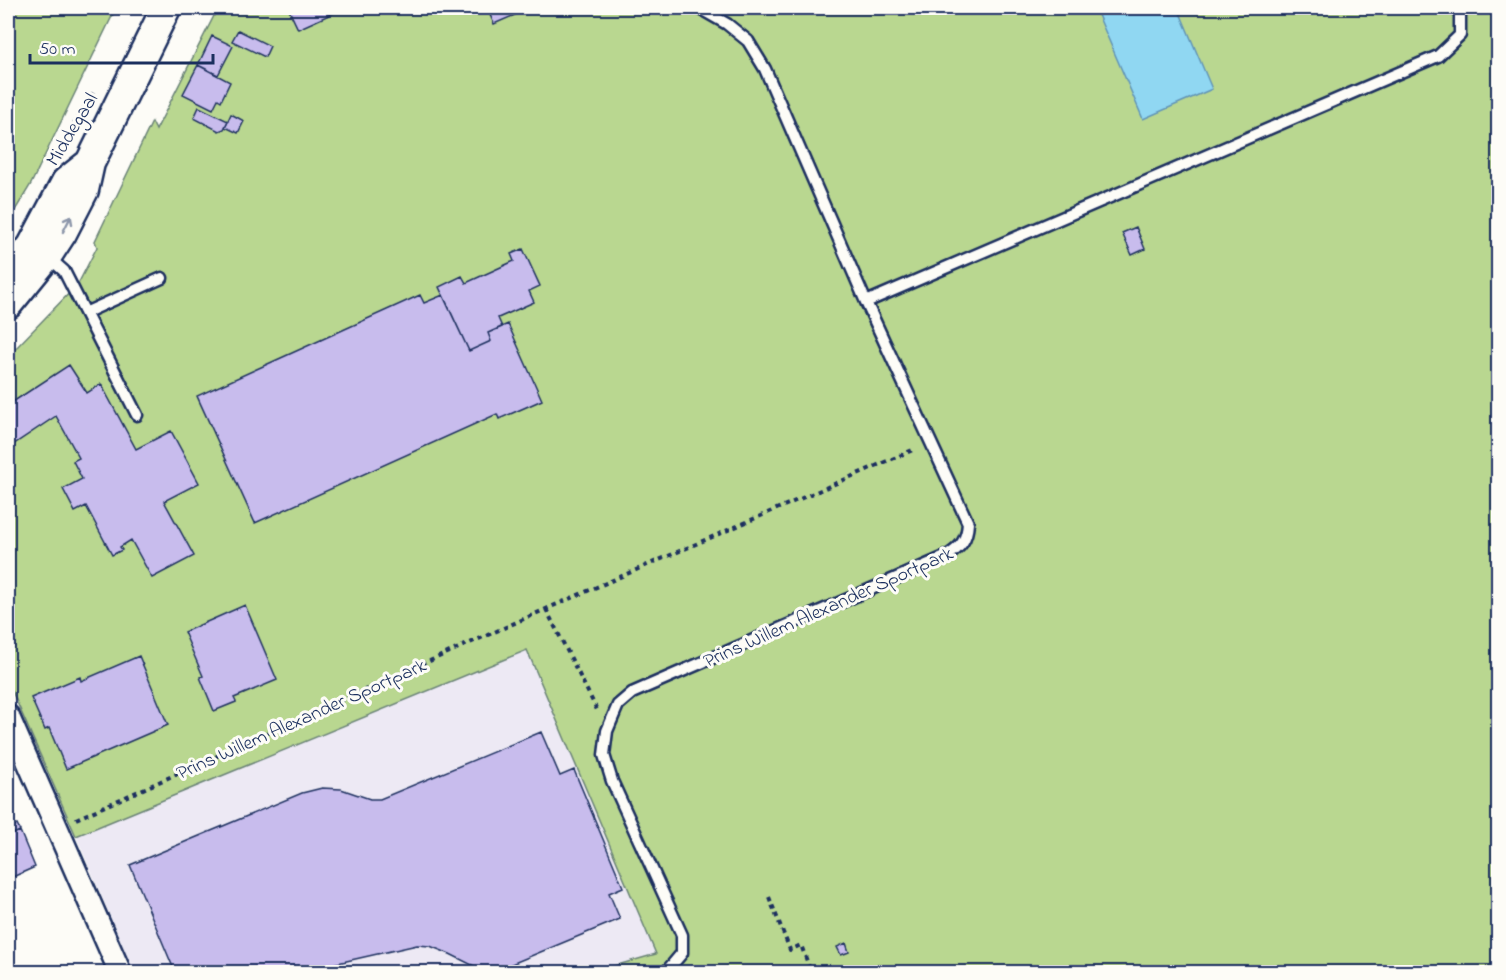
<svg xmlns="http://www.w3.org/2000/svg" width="1506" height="980" font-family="'Indie Flower',sans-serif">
	<rect width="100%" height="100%" fill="#fdfcf7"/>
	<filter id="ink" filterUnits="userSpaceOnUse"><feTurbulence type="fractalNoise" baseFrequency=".0167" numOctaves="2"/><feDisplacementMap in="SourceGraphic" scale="12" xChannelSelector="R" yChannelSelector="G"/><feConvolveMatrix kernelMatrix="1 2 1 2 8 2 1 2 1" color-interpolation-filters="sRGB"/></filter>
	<g filter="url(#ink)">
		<path fill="#ede9f4" d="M527 650 656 954 593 972H134L76 836Z"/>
		<path fill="#b9d790" stroke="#6a8377" stroke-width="1.5" d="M8 8H116L31 184 8 222Z
			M218 8H1498V972H593L656 954 527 650 76 836 8 682V354L15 349 78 284 97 247 95 241 152 122 156 130Z"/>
		<path fill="#90d7f2" stroke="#6194b7" stroke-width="1.5" d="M1095 8H1178L1212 89 1143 119Z"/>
		<path fill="#c8bced" stroke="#1b2f5e" stroke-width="1.5" d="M288 8H336L338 11 298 29Z
			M487 8H531L494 24Z
			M238 30 270 46 265 57 232 41Z
			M212 36 233 46 218 75 198 65Z
			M198 65 230 82 221 101 218 99 213 109 183 94Z
			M199 107 228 121 224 129 219 131 194 118Z
			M231 114 244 121 238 133 225 127Z
			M1136 227 1145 249 1132 255 1122 233Z
			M523 249 540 286 529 291 534 302 498 318 502 327 488 333 491 341 469 351 439 287 462 276 466 283 514 261 511 254Z
			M420 295 424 303 443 295 469 351 491 341 488 333 508 324 542 400 499 419 497 414 255 523 197 396Z
			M69 365 87 393 101 384 136 449 171 431 199 483 164 501 194 556 152 578 131 540 120 547 122 550 112 555 86 506 75 512 63 489 82 479 73 461 79 458 56 416 8 448V405Z
			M245 605 277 680 234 698 236 702 214 711 200 677 203 676 184 632Z
			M139 656 168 725 66 769 49 728 45 730 31 698 80 677 81 681Z
			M541 732 560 776 574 770 623 887 609 893 620 919 502 968H478L450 954 430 946 417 945 298 972H175L130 865 302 793 322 788 341 789 370 799H380Z
			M8 803 13 816 10 817 14 826 17 825 20 831 8 836Z
			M20 831 35 867 8 879V836Z
			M846 943 849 952 841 955 837 947Z"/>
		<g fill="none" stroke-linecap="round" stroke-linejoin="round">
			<g stroke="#1b2f5e" stroke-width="15">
				<path id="lane" d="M47 256 64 271 137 415
					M866 302 1438 56 1460 35V14L1457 8
					M87 312 162 278
					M666 972 682 953V935L612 781 604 755 607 731 618 705 632 693 947 556C961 547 967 540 968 523L866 302 765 69 748 41 727 24 699 8"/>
			</g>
			<g stroke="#1b2f5e" stroke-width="26">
				<path id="street" d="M8 716 120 972"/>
			</g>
			<g stroke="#1b2f5e" stroke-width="33">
				<path id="secondary" d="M16 267 32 246 66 182 90 163
					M8 304 47 256 62 233 84 190 90 163 166 8"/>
			</g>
			<path stroke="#1b2f5e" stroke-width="4" stroke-dasharray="4.5 4.5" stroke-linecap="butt" d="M193 15 196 8
				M55 156 93 93
				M546 609 597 710
				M76 819 546 609 915 449
				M769 897 790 950 801 945 811 972"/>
			<use href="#lane" stroke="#fdfcf7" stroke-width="10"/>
			<use href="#street" stroke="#fdfcf7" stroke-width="21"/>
			<use href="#secondary" stroke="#fdfcf7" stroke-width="28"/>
		</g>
		<defs><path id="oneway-shaft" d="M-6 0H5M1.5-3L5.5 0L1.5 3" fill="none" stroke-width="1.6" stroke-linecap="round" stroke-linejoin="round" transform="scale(1.5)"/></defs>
		<use stroke="#8c96aa" href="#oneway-shaft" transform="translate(67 224) rotate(-63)"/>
	</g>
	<g text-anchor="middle" stroke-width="6" stroke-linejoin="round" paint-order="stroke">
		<g font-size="20" fill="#1b2f5e" stroke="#fdfcf7">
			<text transform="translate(71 129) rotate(-59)" y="7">Middegaal</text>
			<text transform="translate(828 606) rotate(-24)" y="7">Prins Willem Alexander Sportpark</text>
			<text transform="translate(301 718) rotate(-24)" y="7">Prins Willem Alexander Sportpark</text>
		</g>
	</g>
	<rect width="1506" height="980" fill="none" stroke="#fdfcf7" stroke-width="30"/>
	<rect x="15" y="15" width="1476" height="950" fill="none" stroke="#1b2f5e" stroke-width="2" filter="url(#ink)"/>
	<path d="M30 54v9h183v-9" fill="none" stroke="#1b2f5e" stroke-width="3"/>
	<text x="39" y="54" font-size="18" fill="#1b2f5e" stroke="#fdfcf7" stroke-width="4.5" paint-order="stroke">50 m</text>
</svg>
